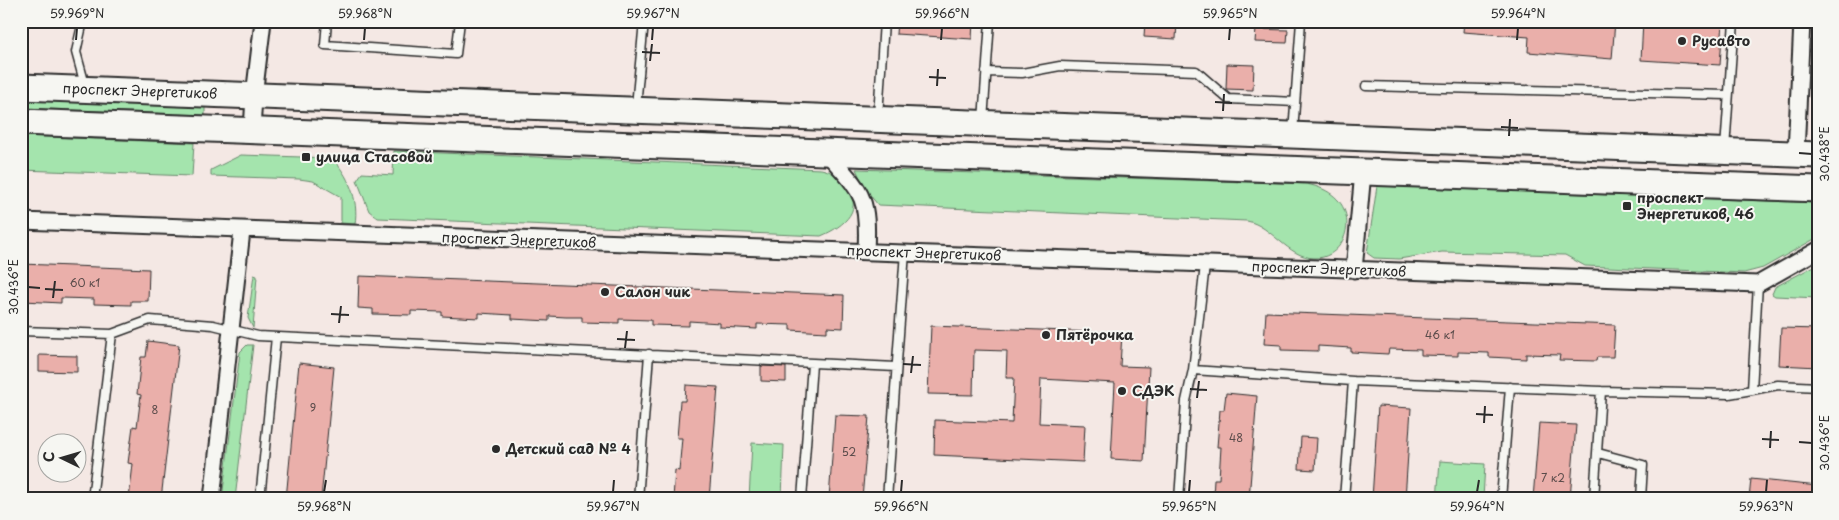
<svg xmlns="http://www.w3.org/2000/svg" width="1839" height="520" font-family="'Playpen Sans',sans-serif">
	<rect width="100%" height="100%" fill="#f4e8e4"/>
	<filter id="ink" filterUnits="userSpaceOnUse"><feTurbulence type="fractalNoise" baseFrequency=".02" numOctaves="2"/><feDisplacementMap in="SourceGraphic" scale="10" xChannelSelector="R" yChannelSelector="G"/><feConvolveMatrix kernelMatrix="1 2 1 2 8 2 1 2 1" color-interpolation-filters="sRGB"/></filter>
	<g filter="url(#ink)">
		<path fill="#a4e4ad" stroke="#68886c" d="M21 98 205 105V115L21 108Z
			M21 136 194 143 192 176 21 170Z
			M394 151 821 169C832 171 837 176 844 184 866 208 845 226 821 236L378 218 369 211 357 180 362 173 393 175Z
			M241 155 332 158C348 175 359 199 355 224L341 223V197L313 181 299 179 211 176V170Z
			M856 169 1306 184C1368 195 1350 260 1314 258 1287 257 1272 226 1247 221L878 205 865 189Z
			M1377 186 1818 203V237L1763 268 1744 273 1585 266 1565 255 1442 252 1399 259 1374 258 1367 253Z
			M1818 264V298L1775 296 1772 294 1775 287Z
			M254 275 257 276 253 328 248 318Z
			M247 345H253L235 499H222L240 352Z
			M752 443 784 445 782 499H749Z
			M1440 461 1485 464 1483 499H1437Z"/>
		<path fill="#eaafaa" stroke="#2b2b2b" d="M897 21H973L972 39 896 34Z
			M1145 21H1177L1176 39 1144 37Z
			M1464 21H1615L1612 59 1528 52 1529 37 1463 32Z
			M1643 21H1723L1720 65 1641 60Z
			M1256 29 1288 30 1287 43 1255 42Z
			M1227 64 1254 65 1253 90 1226 89Z
			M21 264 149 269 148 301H131V305L94 304V299L61 298V303L24 301V297L21 296Z
			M359 276 844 295 843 328 827 327V332L790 330V325L757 324V329L720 327V323L689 321V326L651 325V320L619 319V323L582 322V317H566L549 316V321L512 319V315L479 313V318L442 316V312L411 311V315L373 314V309L358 308Z
			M1266 312 1615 325 1613 357H1597L1596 361 1559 360 1560 355 1526 354V359L1489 357V353L1458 352V356L1421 355V350L1389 349 1388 354 1351 352V348L1318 346V351L1281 350V345L1264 344Z
			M931 326 1122 333 1120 366 1149 367 1144 461 1111 459 1115 383 1041 379 1039 423 1085 425 1083 462 934 455 935 420 1012 423 1014 378H1006L1007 351 974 350 973 395 928 394Z
			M1781 328 1818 329V367L1779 365Z
			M148 341 179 345 161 499H129L133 464 128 463 133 426 137 427 141 395 137 394 141 357H146Z
			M39 355 77 356V372L39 371Z
			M299 363 334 367 321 499H286Z
			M761 366 786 367V382L761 381Z
			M686 385 718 387 709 499H673L675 470 679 471 682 438H677L680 401H685Z
			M1226 393 1257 396 1249 499H1213L1214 479H1219L1221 447H1217L1220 410H1224Z
			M1378 406 1411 408 1405 499H1372Z
			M835 415 869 416 862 499H829Z
			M1539 423 1576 425 1570 499H1533Z
			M1301 437 1317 438 1315 470 1299 469Z
			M1751 479 1818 486V499H1749Z"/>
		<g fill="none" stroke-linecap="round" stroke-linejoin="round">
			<g stroke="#2b2b2b" stroke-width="11">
				<path id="lane" d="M83 21 76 52 85 85
					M327 21 325 45 456 54 460 21
					M986 72 1022 73 1060 66 1196 71 1228 99 1295 102
					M1366 86 1727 95
					M636 106 644 21
					M878 117 884 21
					M983 121 990 21
					M1293 133 1301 21
					M1725 149 1734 21
					M1758 284 1752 390 1778 385 1818 387
					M21 331 112 334 150 320 213 325 258 336 896 367
					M1193 370 1353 381 1601 391 1729 394 1752 390
					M1598 453 1643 465 1641 499
					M92 499 112 334
					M260 499 276 337
					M638 499 649 354
					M802 499 812 364
					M887 499 905 252
					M1179 499 1186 401 1193 370 1205 265
					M1344 499 1353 381
					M1501 499 1510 387
					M1594 499 1601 391"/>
			</g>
			<g stroke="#2b2b2b" stroke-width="19">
				<path id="street" d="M252 131 254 96 263 21
					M826 152C861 192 869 194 866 251
					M1796 154 1802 21
					M21 221 1758 284 1818 250
					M1354 270 1363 172
					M212 499 242 231"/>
			</g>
			<g stroke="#2b2b2b" stroke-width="29">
				<path id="primary" d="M21 87 1818 155
					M21 122 1818 189"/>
			</g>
			<use href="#lane" stroke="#f6f6f2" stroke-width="8"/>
			<use href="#street" stroke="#f6f6f2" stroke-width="15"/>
			<use href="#primary" stroke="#f6f6f2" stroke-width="25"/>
		</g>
	</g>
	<path fill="none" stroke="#2b2b2b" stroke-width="2" d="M76 40 77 28M364 40 365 28M652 40 653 28M941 40 942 28M1229 40 1230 28M1517 40 1518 28M642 52 660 53M650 61 652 44M929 77 946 78M937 86 938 69M1215 102 1232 103M1223 111 1224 94M1501 127 1518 128M1509 136 1510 119M1799 153 1812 154M28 287 40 288M45 289 63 290M53 298 55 281M331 314 349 315M339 323 341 306M617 339 635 340M625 348 627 331M903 364 921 365M911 373 913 356M1190 389 1207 390M1197 398 1199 381M1476 414 1493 415M1484 423 1485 406M1762 439 1779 440M1799 442 1812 443M1770 448 1771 431M324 492 326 480M613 492 614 480M901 492 902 480M1189 492 1190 480M1477 492 1479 480M1766 492 1767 480"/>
	<g fill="#2b2b2b" stroke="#f6f6f2" stroke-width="2">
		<circle cx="1682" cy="41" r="5"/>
		<rect x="301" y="152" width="10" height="10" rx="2.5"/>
		<rect x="1622" y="201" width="10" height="10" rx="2.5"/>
		<circle cx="605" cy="292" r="5"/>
		<circle cx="1046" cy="335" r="5"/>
		<circle cx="1122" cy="391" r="5"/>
		<circle cx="496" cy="449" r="5"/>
	</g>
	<g text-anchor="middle" stroke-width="4" stroke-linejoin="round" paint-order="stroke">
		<g font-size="11" fill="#5b4c4b">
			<text x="85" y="287">60 к1</text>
			<text x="1440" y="339">46 к1</text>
			<text x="313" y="412">9</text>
			<text x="155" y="414">8</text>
			<text x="1236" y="442">48</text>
			<text x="849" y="456">52</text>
			<text x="1553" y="482">7 к2</text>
		</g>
		<g font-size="14" font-weight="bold" fill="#2b2b2b" stroke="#f6f6f2" text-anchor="start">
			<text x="1692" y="46">Русавто</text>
			<text x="316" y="162">улица Стасовой</text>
			<text x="1637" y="203">проспект<tspan x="1637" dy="16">Энергетиков, 46</tspan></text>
			<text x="615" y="297">Салон чик</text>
			<text x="1056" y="340">Пятёрочка</text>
			<text x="1132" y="396">СДЭК</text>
			<text x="506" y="454">Детский сад № 4</text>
		</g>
		<g font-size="14" fill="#2b2b2b" stroke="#f6f6f2">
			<text transform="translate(140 91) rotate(2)" y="5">проспект Энергетиков</text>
			<text transform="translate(519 240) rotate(2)" y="5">проспект Энергетиков</text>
			<text transform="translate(924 253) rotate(2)" y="5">проспект Энергетиков</text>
			<text transform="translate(1329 269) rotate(2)" y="5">проспект Энергетиков</text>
		</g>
	</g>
	<rect width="1839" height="520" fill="none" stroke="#f6f6f2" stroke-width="55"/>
	<g transform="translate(62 458) rotate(275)"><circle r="24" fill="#f6f6f2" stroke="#a5a5a2"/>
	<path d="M0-4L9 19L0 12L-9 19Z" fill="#2b2b2b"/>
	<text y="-8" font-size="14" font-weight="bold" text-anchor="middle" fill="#2b2b2b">С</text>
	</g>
	<rect x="28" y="28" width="1784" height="464" fill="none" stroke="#2b2b2b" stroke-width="2"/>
	<g font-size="12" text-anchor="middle" fill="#2b2b2b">
		<text x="77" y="18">59.969°N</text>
		<text x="365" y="18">59.968°N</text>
		<text x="653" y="18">59.967°N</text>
		<text x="942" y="18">59.966°N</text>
		<text x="1230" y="18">59.965°N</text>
		<text x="1518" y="18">59.964°N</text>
		<text transform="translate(1825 154) rotate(-90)" y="4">30.438°E</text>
		<text transform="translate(14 287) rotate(-90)" y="4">30.436°E</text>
		<text transform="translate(1825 443) rotate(-90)" y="4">30.436°E</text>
		<text x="324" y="511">59.968°N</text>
		<text x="613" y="511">59.967°N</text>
		<text x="901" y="511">59.966°N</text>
		<text x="1189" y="511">59.965°N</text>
		<text x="1477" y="511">59.964°N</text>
		<text x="1766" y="511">59.963°N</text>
	</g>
</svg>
